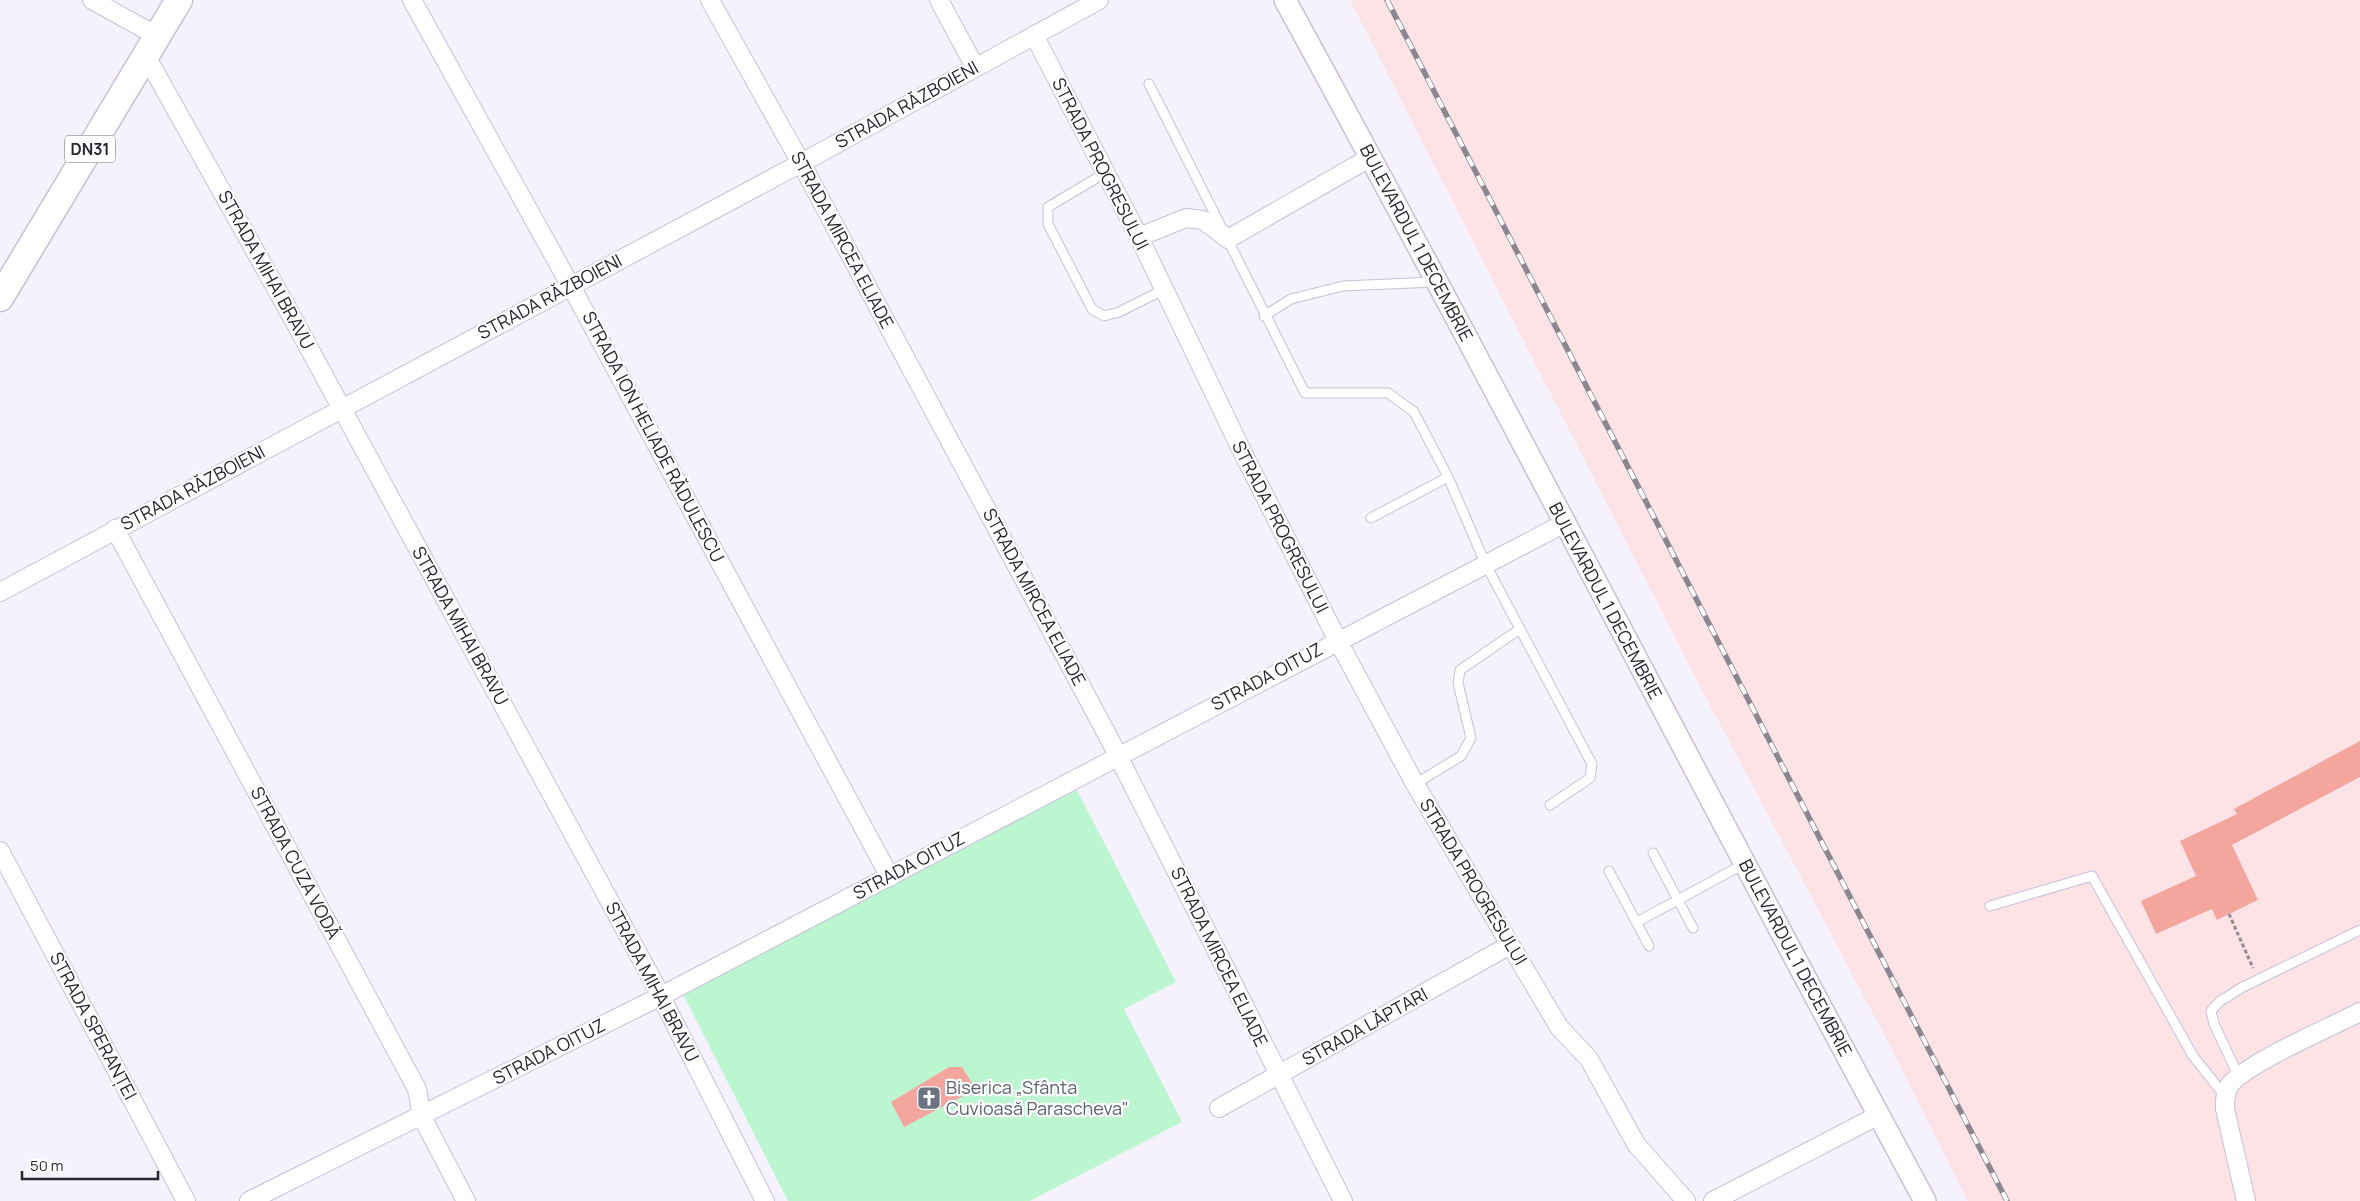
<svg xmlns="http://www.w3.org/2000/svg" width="2360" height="1201" font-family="Manrope,sans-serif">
	<rect width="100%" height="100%" fill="#f5f2fd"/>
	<path fill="#fde2e6" d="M1350 0H2360V1201H1968L1887 1040 1690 667Z"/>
	<path fill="#bcf6d1" d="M1077 790 1176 982 1124 1009 1182 1122 1030 1201H788L680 988Z"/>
	<path fill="#f3a59e" d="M2360 741V777L2232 845 2258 900 2217 920 2212 909 2156 934 2141 901 2196 876 2180 841 2237 814 2234 809Z
		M949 1067H962L972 1083 967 1094 904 1127 891 1102Z"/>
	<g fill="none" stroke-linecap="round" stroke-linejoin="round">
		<g stroke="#c8bfd9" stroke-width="11">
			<path id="service" d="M1149 84 1305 393H1388L1414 412 1448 477 1486 565 1592 764 1590 778 1550 805
				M1105 173 1048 207V224L1092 309 1104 316 1119 312 1163 290
				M1264 316 1291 299 1343 286 1435 282
				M1371 518 1448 477
				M1415 784 1461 756 1471 738 1458 683 1460 670 1520 629
				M1653 853 1693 928
				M1609 871 1649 946
				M1990 906 2092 876 2193 1056 2225 1096
				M1637 922 1744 864
				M2239 1077 2214 1024 2211 1011 2219 1002 2241 988 2360 930"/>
		</g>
		<g stroke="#c8bfd9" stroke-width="20">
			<path id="minor" d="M92 0 157 36
				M412 0 579 301 890 877
				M710 0 801 163 1110 740 1343 1201
				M939 0 975 67
				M1034 35 1139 237 1241 449 1338 641 1415 784 1559 1027 1589 1059 1636 1144 1686 1201
				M146 56 292 317 652 979 765 1201
				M1139 237 1186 218 1203 220 1228 239 1371 157
				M115 529 417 1089 422 1117 466 1201
				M0 592 816 155 1099 0
				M0 851 186 1201
				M1219 1108 1510 945
				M249 1201 661 996 1565 523
				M1713 1201 1879 1115
				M2246 1201 2225 1109C2225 1101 2225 1093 2229 1086 2244 1064 2333 1026 2360 1012"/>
		</g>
		<g stroke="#c8bfd9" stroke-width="24">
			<path id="tertiary" d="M1285 0C1503 398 1709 802 1925 1201"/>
		</g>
		<g stroke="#c8bfd9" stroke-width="29">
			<path id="primary" d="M0 298 179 0"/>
		</g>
		<path stroke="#8e8b96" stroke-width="3" stroke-dasharray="4 2.5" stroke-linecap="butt" d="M2229 914 2253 968"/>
		<use href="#service" stroke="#fff" stroke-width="9"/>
		<use href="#minor" stroke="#fff" stroke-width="18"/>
		<use href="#tertiary" stroke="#fff" stroke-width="21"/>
		<use href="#primary" stroke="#fff" stroke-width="26"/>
		<g stroke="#8a8791" stroke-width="5.5">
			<path id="rail" d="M1387 0 2007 1201"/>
		</g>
		<use href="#rail" stroke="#fff" stroke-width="4" stroke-dasharray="11" stroke-linecap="butt"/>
	</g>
	<defs>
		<g id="church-square" transform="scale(1.25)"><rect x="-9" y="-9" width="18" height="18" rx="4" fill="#6b7280" stroke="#fff"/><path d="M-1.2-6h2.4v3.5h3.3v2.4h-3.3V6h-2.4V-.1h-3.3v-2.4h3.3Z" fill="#fff"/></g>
	</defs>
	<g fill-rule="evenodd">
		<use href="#church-square" x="929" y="1098"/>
	</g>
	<g text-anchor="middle" stroke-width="4.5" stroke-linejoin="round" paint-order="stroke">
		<rect fill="#fff" stroke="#68666d" stroke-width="1" x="65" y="135.5" width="50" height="27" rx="4"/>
		<g font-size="16" font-weight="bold" fill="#28252f">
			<text x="90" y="155">DN31</text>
		</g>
		<g font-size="18" fill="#28252f" stroke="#fff">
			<text transform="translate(907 105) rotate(-29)" y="6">STRADA RĂZBOIENI</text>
			<text transform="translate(1100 164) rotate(63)" y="6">STRADA PROGRESULUI</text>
			<text transform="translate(842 240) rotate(62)" y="6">STRADA MIRCEA ELIADE</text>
			<text transform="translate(1416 243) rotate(62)" y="6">BULEVARDUL 1 DECEMBRIE</text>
			<text transform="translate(266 270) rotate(61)" y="6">STRADA MIHAI BRAVU</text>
			<text transform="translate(550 297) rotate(-28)" y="6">STRADA RĂZBOIENI</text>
			<text transform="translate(653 437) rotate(62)" y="6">STRADA ION HELIADE RĂDULESCU</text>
			<text transform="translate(193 488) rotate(-28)" y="6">STRADA RĂZBOIENI</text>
			<text transform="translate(1280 527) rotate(63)" y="6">STRADA PROGRESULUI</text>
			<text transform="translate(1034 597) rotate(62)" y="6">STRADA MIRCEA ELIADE</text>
			<text transform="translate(1605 601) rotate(62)" y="6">BULEVARDUL 1 DECEMBRIE</text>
			<text transform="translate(460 626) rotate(61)" y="6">STRADA MIHAI BRAVU</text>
			<text transform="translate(1267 677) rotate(-28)" y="6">STRADA OITUZ</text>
			<text transform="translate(295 863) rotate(62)" y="6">STRADA CUZA VODĂ</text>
			<text transform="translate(909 866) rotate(-28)" y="6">STRADA OITUZ</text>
			<text transform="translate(1473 882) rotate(59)" y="6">STRADA PROGRESULUI</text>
			<text transform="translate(1219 957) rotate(64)" y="6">STRADA MIRCEA ELIADE</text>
			<text transform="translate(1795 958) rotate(62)" y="6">BULEVARDUL 1 DECEMBRIE</text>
			<text transform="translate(652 982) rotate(62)" y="6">STRADA MIHAI BRAVU</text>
			<text transform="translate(93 1026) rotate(62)" y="6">STRADA SPERANȚEI</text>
			<text transform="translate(1365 1027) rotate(-29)" y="6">STRADA LĂPTARI</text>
			<text transform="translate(549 1052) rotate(-27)" y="6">STRADA OITUZ</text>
		</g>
		<g font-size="18" fill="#5b616d" stroke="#fff" text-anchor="start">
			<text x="946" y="1094">Biserica „Sfânta<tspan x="946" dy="21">Cuvioasă Parascheva"</tspan></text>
		</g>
	</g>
	<path d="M22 1171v8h136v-8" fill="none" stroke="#28252f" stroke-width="2.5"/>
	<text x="30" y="1171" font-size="15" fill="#28252f" stroke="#ffffff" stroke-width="4" paint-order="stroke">50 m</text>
</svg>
